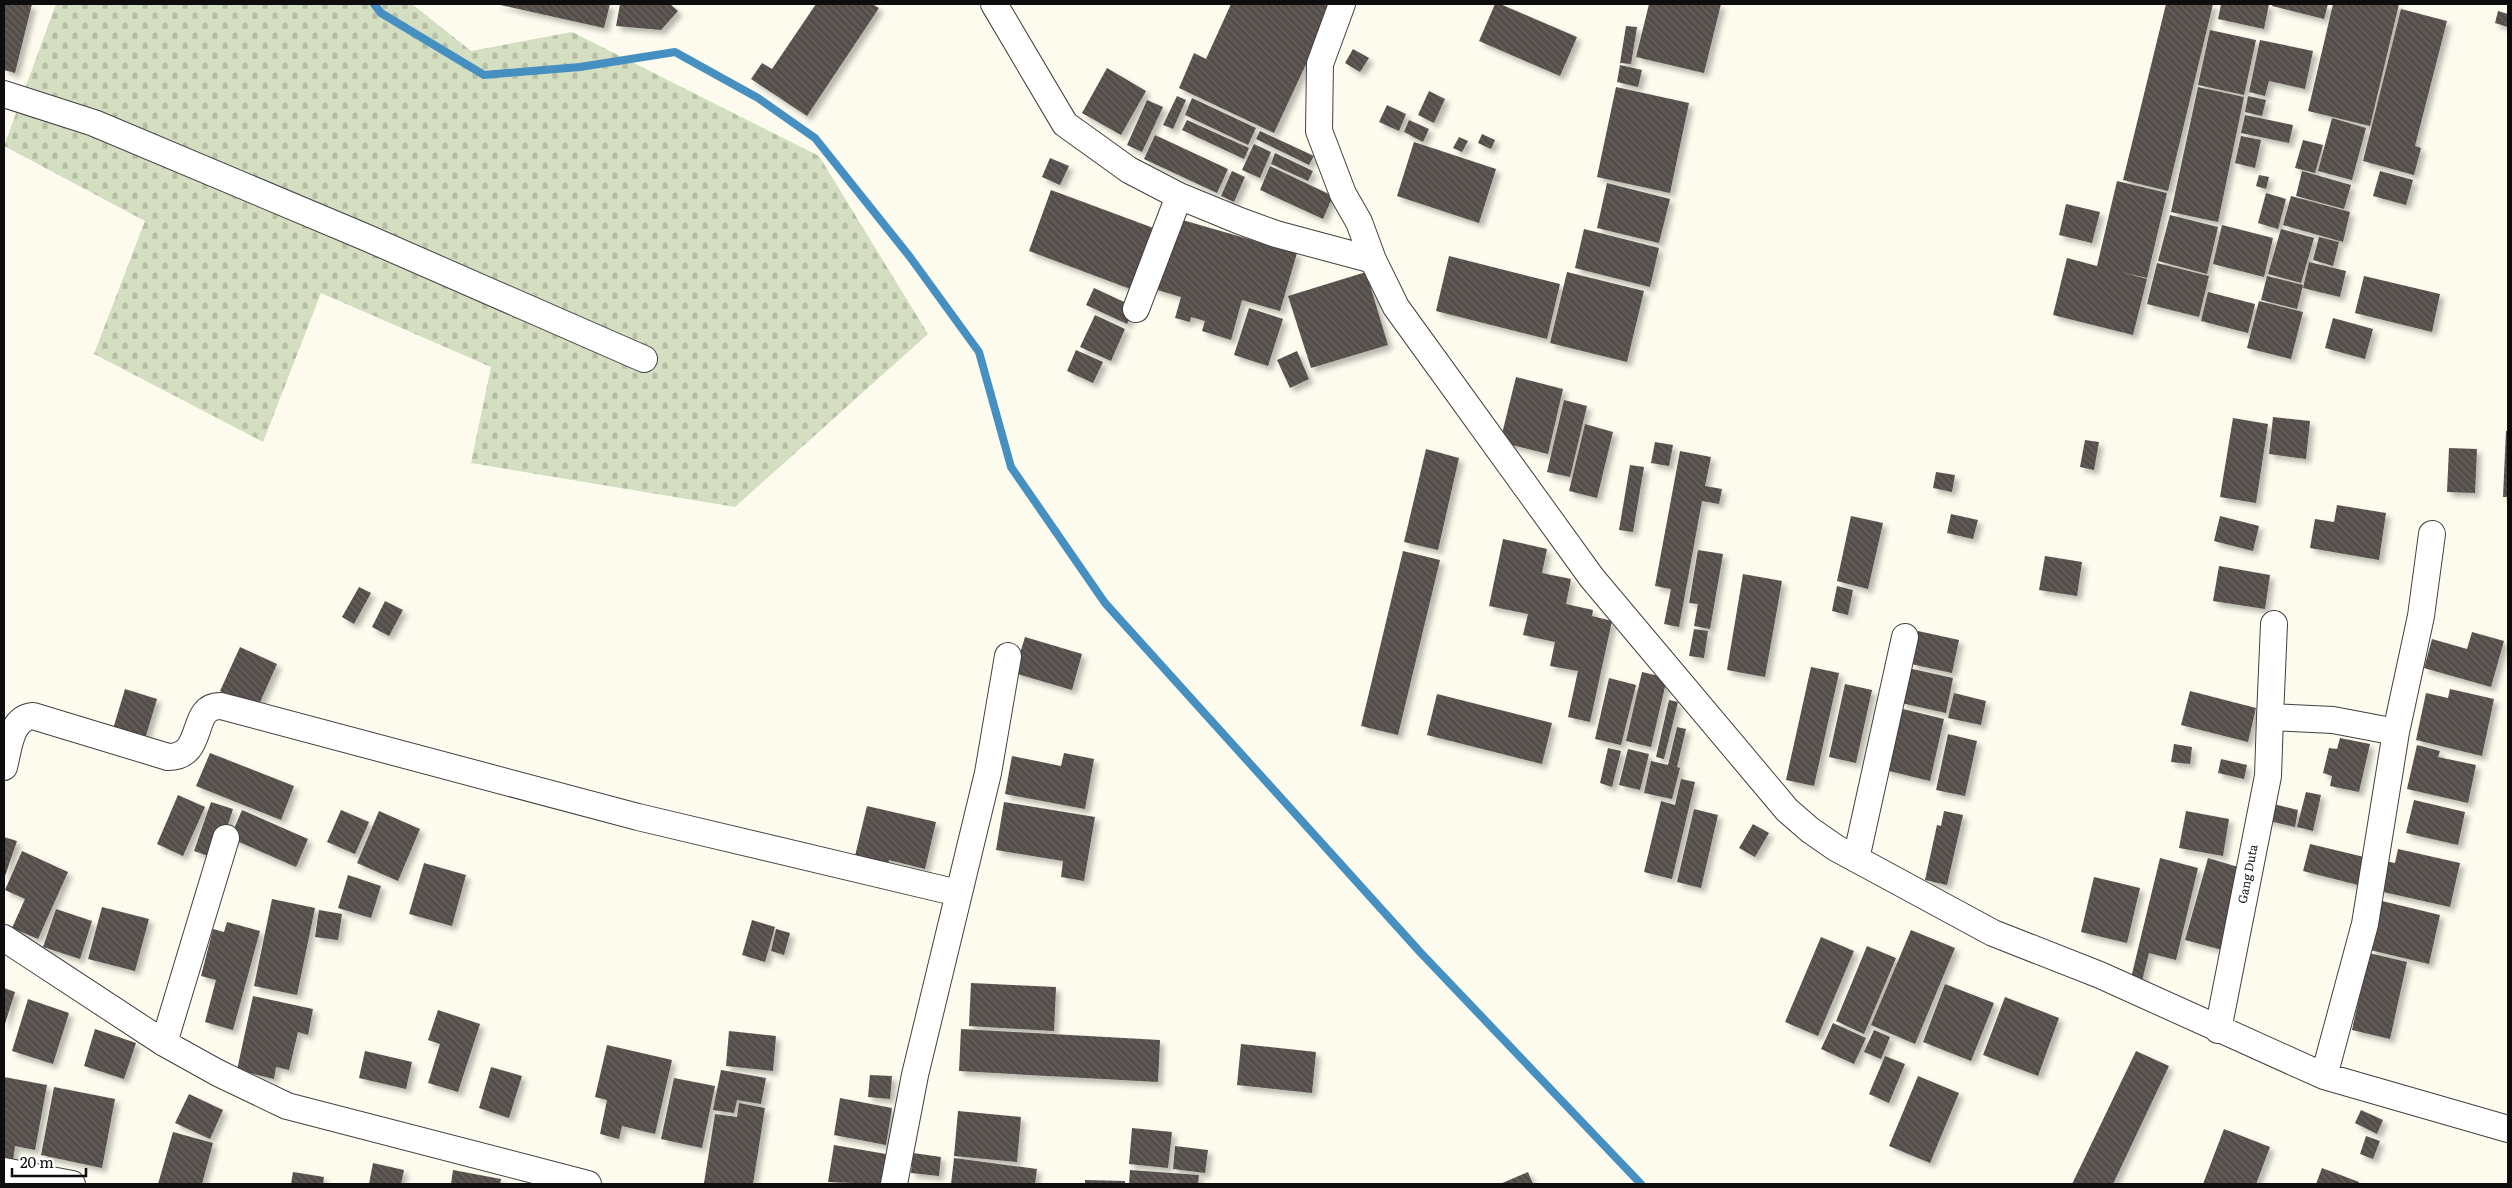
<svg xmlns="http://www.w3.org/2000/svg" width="2512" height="1188" font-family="Literata,serif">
	<defs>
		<pattern id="cemetery-stones" width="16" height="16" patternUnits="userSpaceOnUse" patternTransform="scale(1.25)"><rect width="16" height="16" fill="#d4dec1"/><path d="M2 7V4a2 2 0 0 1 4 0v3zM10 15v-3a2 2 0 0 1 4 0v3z" fill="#b5bda5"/></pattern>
		<pattern id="building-back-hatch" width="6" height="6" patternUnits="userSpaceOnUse" patternTransform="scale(1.25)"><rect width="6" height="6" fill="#554e4a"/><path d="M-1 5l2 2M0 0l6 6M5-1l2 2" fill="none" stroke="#686360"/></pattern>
		<filter id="shadow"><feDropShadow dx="4.5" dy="4.5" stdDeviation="2.5" flood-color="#0004"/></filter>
	</defs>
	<rect width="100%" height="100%" fill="#fdfbee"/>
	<path fill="url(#cemetery-stones)" d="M56 4H412L471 51 572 32 819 156 928 334 735 507 471 463 491 367 321 293 263 442 94 354 145 221 4 146Z"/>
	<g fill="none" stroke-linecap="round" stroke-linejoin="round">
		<path stroke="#458fc1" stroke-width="8" d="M374 4 381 13 484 75 580 67 675 52 758 98 815 138 910 257 979 352 1011 467 1105 603 1420 952 1641 1184"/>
	</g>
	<path fill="url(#building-back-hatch)" filter="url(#shadow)" d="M4 4H32L15 73 4 70Z
		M496 4H610L604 28Z
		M620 4H670L678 11 661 30 616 26Z
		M816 4H872L879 8 807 116 751 79 762 63 772 69Z
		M1231 4H1334L1274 133 1179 88 1194 53 1206 59Z
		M1495 4H1500L1577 37 1560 76 1479 41Z
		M1649 4H1721L1704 73 1636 57Z
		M2166 4H2213L2168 191 2123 180Z
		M2221 4H2269L2264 29 2218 19Z
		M2273 4H2328L2324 19 2272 6Z
		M2333 4H2399L2370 126 2308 111Z
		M2401 9 2447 21 2415 146 2421 148 2414 175 2363 161Z
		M2498 11 2508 14V27L2495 23Z
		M1626 26 1637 27 1631 64 1620 63Z
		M2210 30 2256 40 2244 95 2198 85Z
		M2260 40 2313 51 2305 89 2269 81 2265 96 2249 92Z
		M1353 49 1369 58 1360 72 1345 63Z
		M1620 65 1642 70 1638 87 1617 82Z
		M1107 68 1146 91 1121 135 1082 113Z
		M1616 87 1689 103 1670 193 1597 177Z
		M2198 87 2244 97 2218 222 2171 212Z
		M1429 91 1445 99 1434 123 1418 115Z
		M1177 96 1186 100 1173 129 1163 125Z
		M2248 96 2266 100 2262 116 2245 112Z
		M1192 98 1256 128 1248 145 1185 115Z
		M1147 100 1163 107 1142 152 1127 145Z
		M1387 105 1406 114 1399 131 1379 122Z
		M2245 115 2293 125 2289 143 2241 133Z
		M2332 118 2366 128 2352 180 2318 171Z
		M1187 120 1249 148 1244 159 1182 130Z
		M1409 120 1429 129 1423 142 1404 132Z
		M1260 131 1314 156 1309 165 1256 139Z
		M1482 134 1495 140 1491 149 1478 143Z
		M1155 135 1228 169 1217 193 1144 159Z
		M2241 136 2261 140 2255 168 2235 163Z
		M1459 137 1468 141 1462 152 1453 148Z
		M2303 140 2323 145 2315 173 2295 168Z
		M1414 142 1496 169 1479 223 1397 196Z
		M1254 144 1271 152 1260 178 1242 170Z
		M1275 153 1313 171 1308 181 1271 164Z
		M1050 158 1069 166 1060 185 1042 177Z
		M1270 166 1333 196 1323 219 1260 190Z
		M1232 171 1245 177 1234 202 1221 196Z
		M2302 171 2351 185 2344 209 2296 196Z
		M2380 171 2413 180 2406 205 2373 196Z
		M2259 175 2269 177 2266 189 2256 186Z
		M2117 181 2167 193 2147 278 2121 272 2147 279 2133 335 2053 315 2067 258 2097 266Z
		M1607 183 1670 199 1659 243 1597 228Z
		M1051 190 1156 229 1133 290 1029 251Z
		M2266 193 2286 199 2278 229 2258 223Z
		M2291 196 2350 212 2343 242 2283 225Z
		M2066 204 2100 212 2092 243 2059 235Z
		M2170 215 2218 227 2207 274 2158 261Z
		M1172 217 1297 253 1280 311 1242 300 1231 340 1202 331 1205 321 1191 317 1190 322 1175 318 1181 297 1151 288Z
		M2222 225 2273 238 2264 277 2213 264Z
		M1584 229 1659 248 1650 287 1575 268Z
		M2281 229 2314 238 2301 283 2268 274Z
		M2319 237 2339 242 2333 266 2313 260Z
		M1449 256 1560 284 1547 339 1436 311Z
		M2309 262 2346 271 2340 297 2303 288Z
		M2157 263 2209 276 2199 317 2147 304Z
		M1366 272 1388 345 1311 368 1288 296Z
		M1567 272 1644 291 1627 362 1550 343Z
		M2267 276 2303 285 2297 309 2261 300Z
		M2364 276 2440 294 2432 332 2355 313Z
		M1094 288 1135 307 1127 324 1086 305Z
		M2208 292 2255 304 2248 333 2201 321Z
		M2259 301 2303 312 2291 359 2247 348Z
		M1249 308 1283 319 1268 366 1234 355Z
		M1095 315 1125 329 1111 361 1080 347Z
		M2333 318 2373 329 2365 359 2325 348Z
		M1076 350 1103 362 1093 383 1067 371Z
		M1297 351 1309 379 1290 388 1277 360Z
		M1516 377 1563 389 1548 454 1500 442Z
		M1564 400 1587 406 1570 477 1547 472Z
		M2273 417 2310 421 2306 459 2269 454Z
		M2233 418 2268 424 2256 503 2220 497Z
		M1585 424 1613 432 1597 498 1569 491Z
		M2506 431H2508V497H2503Z
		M2085 440 2099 442 2094 470 2080 467Z
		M1655 442 1673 445 1669 466 1651 463Z
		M2449 448 2477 449 2475 493 2447 492Z
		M1426 449 1459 458 1438 550 1404 542Z
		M1680 451 1711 457 1705 486 1722 489 1719 504 1702 501 1679 627 1664 624 1671 589 1655 586Z
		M1630 465 1644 467 1633 532 1619 530Z
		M1936 472 1955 475 1952 492 1933 488Z
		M2337 505 2386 513 2379 560 2310 548 2315 519 2334 522Z
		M1951 514 1978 520 1973 539 1947 533Z
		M1851 516 1883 523 1868 589 1837 581Z
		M2220 516 2259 526 2253 551 2214 541Z
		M1503 539 1547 549 1542 573 1571 579 1566 604 1593 610 1592 616 1612 621 1590 722 1568 717 1578 671 1550 666 1555 642 1523 635 1528 614 1489 606Z
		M1698 550 1723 554 1710 629 1694 626 1698 604 1689 603Z
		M1403 551 1440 560 1398 735 1361 726Z
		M2045 556 2082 562 2077 596 2039 590Z
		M2219 566 2270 575 2265 609 2213 601Z
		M1743 574 1782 581 1765 677 1727 670Z
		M1837 586 1853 590 1848 615 1832 611Z
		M359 587 371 593 354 624 342 617Z
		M385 601 403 610 389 636 372 627Z
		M1694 629 1708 631 1704 658 1689 656Z
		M1918 631 1959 640 1952 673 1911 664Z
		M2472 632 2504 641 2491 687 2424 668 2432 639 2467 649Z
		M1025 637 1082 654 1072 690 1014 673Z
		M240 647 277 664 257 709 220 691Z
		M1811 667 1839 673 1814 786 1786 780Z
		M1908 668 1953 678 1946 713 1901 703Z
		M1642 672 1667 678 1651 747 1626 741Z
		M1609 678 1636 685 1621 745 1595 739Z
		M1845 684 1872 690 1856 763 1829 757Z
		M125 689 157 699 145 739 113 729Z
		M2450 689 2494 699 2482 756 2416 740 2426 693 2448 698Z
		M2190 691 2256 708 2248 742 2181 725Z
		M1954 693 1986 701 1981 725 1948 718Z
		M1437 694 1552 723 1542 764 1427 735Z
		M1669 700 1678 702 1664 759 1656 757Z
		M1899 708 1944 719 1930 781 1885 770Z
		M1677 727 1686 729 1677 767 1680 768 1672 799 1644 793 1651 761 1668 765Z
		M1948 734 1977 741 1965 796 1936 790Z
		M2340 738 2370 744 2359 792 2330 786 2332 776 2323 773 2329 748 2337 749Z
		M2174 744 2192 747 2190 764 2171 762Z
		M2417 745 2440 751 2438 757 2476 765 2468 803 2407 789Z
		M1608 748 1621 751 1612 787 1600 783Z
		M1628 749 1649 754 1640 790 1619 785Z
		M210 753 294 786 281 820 196 786Z
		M1064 753 1094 759 1085 809 1005 794 1012 756 1061 766Z
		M2221 759 2247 765 2244 779 2218 773Z
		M1681 779 1695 782 1672 879 1644 872 1661 801 1675 805Z
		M2306 792 2321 795 2313 831 2297 827Z
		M178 795 205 807 183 856 157 844Z
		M2414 800 2465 812 2458 845 2406 833Z
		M211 802 233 809 217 859 194 851Z
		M1004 802 1095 817 1084 881 1061 877 1063 861 996 850Z
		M2269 803 2298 810 2295 827 2265 820Z
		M867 806 936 822 925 869 889 860 887 868 854 860Z
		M1694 809 1718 815 1701 888 1677 882Z
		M242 810 308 839 296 867 230 838Z
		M341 810 369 822 355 854 327 842Z
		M379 811 420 829 398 881 357 863Z
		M1944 811 1963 815 1947 885 1925 880 1937 825 1941 826Z
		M2186 811 2229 819 2223 856 2179 848Z
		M1753 824 1769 833 1755 857 1739 848Z
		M4 837 17 841 4 879Z
		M2310 844 2364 857 2358 885 2303 871Z
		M2398 849 2460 863 2450 907 2379 891 2385 861 2395 863Z
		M22 851 68 872 38 939 12 928 25 899 5 890Z
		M2160 858 2198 868 2176 960 2149 953 2142 981 2131 978Z
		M2208 858 2248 870 2226 951 2185 940Z
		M424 863 466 875 452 926 409 914Z
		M348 875 381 886 371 918 338 908Z
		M2094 877 2140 888 2127 943 2081 932Z
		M272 899 315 908 297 995 254 986Z
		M2382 901 2440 915 2429 964 2370 950Z
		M102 907 149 919 135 971 88 959Z
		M56 909 92 921 80 959 43 947Z
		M319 910 342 914 338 940 315 937Z
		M752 920 775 927 765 962 742 955Z
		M227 922 260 931 233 1030 205 1022 216 980 201 976 213 929 224 932Z
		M776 929 790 933 784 955 771 951Z
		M1911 930 1955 948 1915 1044 1871 1025Z
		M1821 937 1854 951 1818 1036 1785 1022Z
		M1867 946 1896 958 1864 1034 1836 1021Z
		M2369 953 2407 962 2390 1039 2352 1030Z
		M971 983 1056 987 1054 1031 969 1026Z
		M1945 984 1994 1003 1971 1061 1923 1042Z
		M4 988 15 992 4 1027Z
		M253 996 313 1009 308 1035 298 1032 289 1070 276 1067 274 1079 237 1070Z
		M2005 997 2059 1018 2038 1076 1983 1055Z
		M28 999 69 1013 53 1064 12 1051Z
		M438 1010 480 1024 458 1092 428 1083 440 1044 428 1040Z
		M1833 1023 1866 1038 1854 1064 1821 1049Z
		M95 1029 136 1043 124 1079 84 1066Z
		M961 1029 1160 1040 1158 1082 959 1071Z
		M1874 1030 1890 1037 1881 1059 1864 1052Z
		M729 1031 776 1036 773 1071 726 1066Z
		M1241 1044 1316 1052 1312 1093 1237 1085Z
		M607 1045 672 1060 655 1134 622 1126 619 1139 600 1134 607 1100 595 1097Z
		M365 1051 412 1062 406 1089 359 1078Z
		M2136 1051 2169 1066 2113 1184H2072Z
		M1885 1056 1905 1064 1889 1103 1869 1094Z
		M491 1067 522 1076 509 1118 479 1108Z
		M721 1070 766 1078 761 1104 737 1100 734 1113 713 1110Z
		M870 1075 892 1076 890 1099 868 1097Z
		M1918 1076 1959 1093 1930 1163 1889 1146Z
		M4 1077 47 1085 35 1150 15 1146 13 1160 4 1159Z
		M674 1078 715 1086 702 1148 661 1139Z
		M54 1087 115 1099 102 1168 41 1155Z
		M189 1094 223 1110 210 1139 175 1123Z
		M840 1098 892 1108 886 1145 834 1135Z
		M739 1103 765 1108 753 1184 704 1183 715 1114 737 1117Z
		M2361 1110 2383 1120 2377 1134 2355 1123Z
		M958 1111 1021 1117 1017 1162 954 1156Z
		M1132 1128 1172 1132 1168 1168 1129 1164Z
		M2224 1129 2270 1147 2256 1184H2203Z
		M173 1132 213 1143 202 1184H158Z
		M2366 1136 2380 1141 2373 1159 2360 1154Z
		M834 1145 886 1154 881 1184 828 1182Z
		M1175 1146 1208 1150 1205 1173 1173 1169Z
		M913 1153 941 1157 939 1176 911 1173Z
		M954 1158 1037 1169 1035 1184H951Z
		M373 1163 404 1170 401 1184H369Z
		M2322 1168 2359 1182 2358 1184H2316Z
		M453 1170 501 1179 500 1184H451Z
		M1130 1170 1199 1175 1198 1184H1129Z
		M293 1172 324 1177 323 1184H291Z
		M1528 1172 1533 1184H1500Z
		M1085 1180 1125 1181V1184H1085Z"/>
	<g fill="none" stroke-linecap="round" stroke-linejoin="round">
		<g stroke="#404040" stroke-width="28">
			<path id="street" d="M994 4 1065 124 1129 170 1179 196 1240 221 1276 234 1373 260
				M1342 4 1320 64 1319 131 1343 194 1359 222 1373 260 1396 307 1592 578 1787 810 1810 830 1836 848 1993 933 2100 975 2324 1076 2508 1129
				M4 94 94 123 365 237 644 359
				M1136 309 1179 196
				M2274 624 2270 717 2333 720 2396 732
				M4 767C9 749 10 718 33 716L168 757C207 757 188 705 221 706L638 817 958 893
				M1856 859 1905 637
				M4 938 164 1043 218 1073 287 1106 588 1184
				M2218 1030 2268 776 2270 717
				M164 1043 226 838
				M2324 1076 2365 924 2396 732 2421 616 2432 534
				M4 1171 72 1184
				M894 1184 915 1075 988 773 1008 656"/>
		</g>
		<use href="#street" stroke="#fff" stroke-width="26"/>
	</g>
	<g text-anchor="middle" stroke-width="5" stroke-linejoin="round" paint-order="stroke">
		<g font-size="12" fill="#0d0d0d" stroke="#fff">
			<text transform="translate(2248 874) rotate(-79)" y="4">Gang Duta</text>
		</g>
	</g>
	<rect width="2512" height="1188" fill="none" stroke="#0d0d0d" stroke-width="10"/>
	<path d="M12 1168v8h74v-8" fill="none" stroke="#0d0d0d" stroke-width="2.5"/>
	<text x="20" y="1168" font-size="15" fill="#0d0d0d" stroke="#ffffff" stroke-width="4" paint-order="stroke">20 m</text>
</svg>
